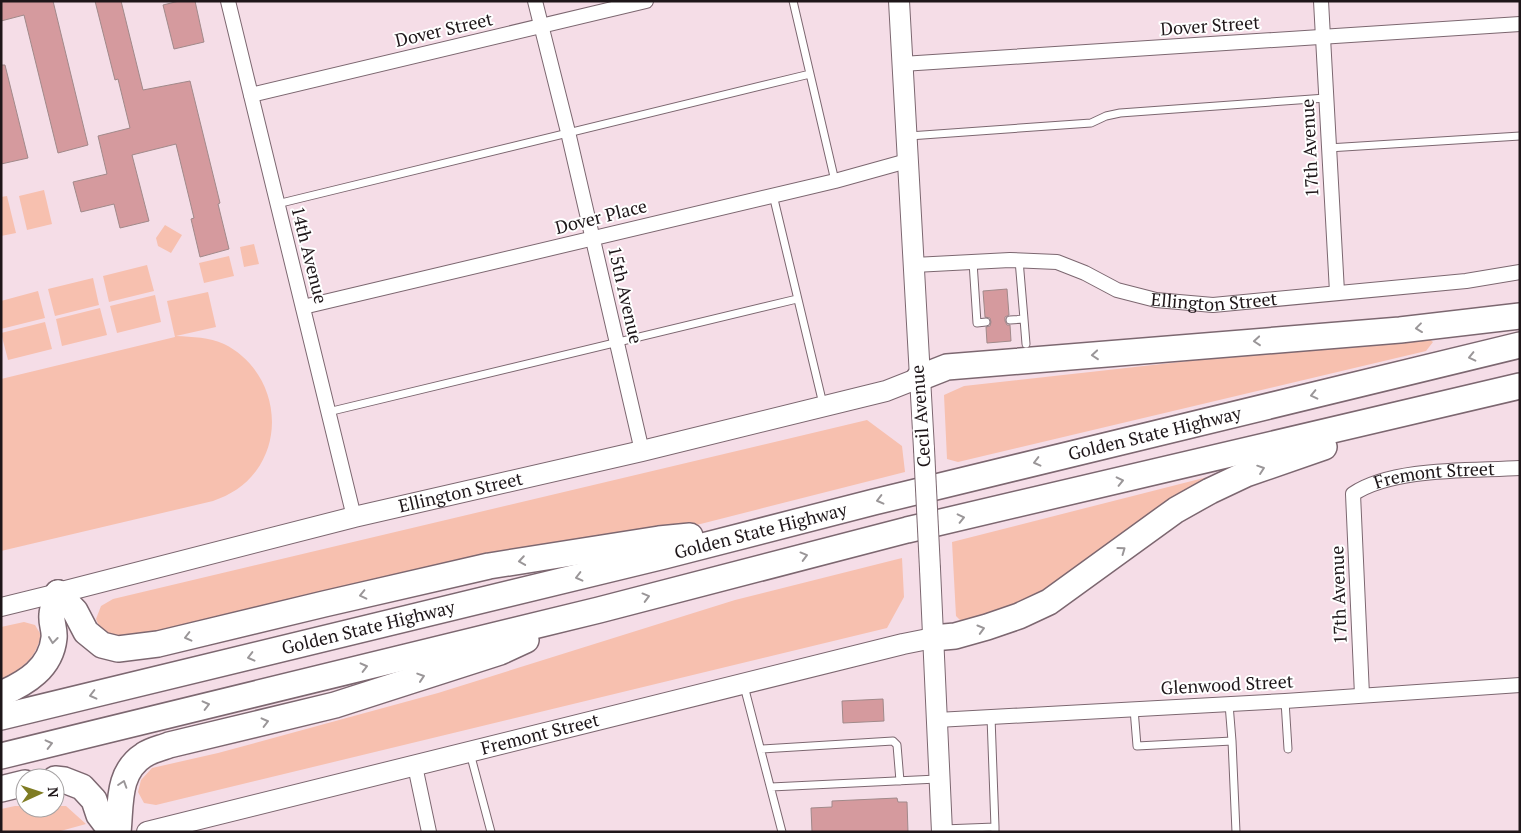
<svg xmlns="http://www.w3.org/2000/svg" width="1521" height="833" font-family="'PT Serif',serif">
	<rect width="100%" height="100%" fill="#f5dde7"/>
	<path fill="#f7c0af" d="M44 190 52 224 27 230 19 196Z
		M7 196 16 233 1 236V197Z
		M165 225 182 235 171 253 158 246 156 238Z
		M254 244 259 264 244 267 240 247Z
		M229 256 234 276 204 283 199 263Z
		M147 265 154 291 109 302 103 276Z
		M93 278 99 305 55 316 48 289Z
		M38 291 45 318 1 329V301Z
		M208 292 216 327 176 336C193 337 209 337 224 344 271 367 287 429 256 471 245 486 230 495 213 501L1 551V379L175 337 167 301Z
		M155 295 161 322 117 333 110 306Z
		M100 308 107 335 62 346 56 319Z
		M45 322 52 349 8 360 1 333Z
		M1424 335 1433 342 1426 351 958 462 947 459 944 395 964 386Z
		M867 420 902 446 905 472 669 532 141 635 114 637 101 632 96 619 101 606 113 599Z
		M1235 470 1046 596 962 622 956 616 952 542Z
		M902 558 904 597 887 628 156 805 144 803 138 792 141 780 152 768 218 753 438 693 735 600Z
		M24 622 35 625 41 635C35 660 25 664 5 679L1 680V627Z
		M15 806H25V808H55V806H66L86 824 57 832H1V809Z"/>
	<path fill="#d59a9e" stroke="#a1898a" d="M1 1H53L88 145 58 153 24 15 1 21Z
		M95 1H121L143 90 190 81 220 203 218 204 229 249 200 257 191 219 194 218 176 144 132 155 149 221 120 228 114 204 81 212 73 182 107 174 98 136 130 128 118 79 115 80Z
		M179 1H195L204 42 174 49 163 5Z
		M1 65H5L28 158 1 164Z
		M1007 289 1009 315 1005 317V321L1007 325H1010L1011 341 987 343 986 327 990 326 991 322 990 318 985 317 983 291Z
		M883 699 884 721 843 723 842 701Z
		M897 798 898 802H907L908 832H812L811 808 832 807V801Z"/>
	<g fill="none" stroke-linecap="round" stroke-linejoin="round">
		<g stroke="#7c6770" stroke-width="9">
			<path id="service" d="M793 1 835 181
				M909 136 1091 123 1106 116 1120 113 1326 98
				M1328 148 1520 136
				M773 195 823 404
				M277 204 810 74
				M973 262 977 323 986 322
				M1024 319 1026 344
				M1010 320 1024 319 1019 260
				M328 412 797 299
				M744 686 782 832
				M1285 701 1288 749
				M1134 709 1137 746 1232 741 1229 704
				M991 717 995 827
				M1232 741 1236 832
				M761 749 893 741 897 745 900 781
				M470 753 491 832
				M771 787 937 779
				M943 829 995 827V831"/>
		</g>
		<g stroke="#7c6770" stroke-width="16">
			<g id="minor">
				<path d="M228 1 354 517"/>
				<path d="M535 1 568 132 642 451"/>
				<path d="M1321 1 1337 292"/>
				<path d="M902 64 1520 24"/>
				<path d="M251 95 646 1"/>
				<path id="s1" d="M914 265 1010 260 1057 262 1085 273 1117 290 1156 300 1213 305 1466 281 1520 272"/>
				<path d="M303 307 835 181 907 161"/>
				<path id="s2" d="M1362 695 1353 494C1393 467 1472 471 1520 468"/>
				<path d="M937 720 1285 701 1520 685"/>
				<path d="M415 766 429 832"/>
			</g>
		</g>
		<g stroke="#7c6770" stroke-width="20">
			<path id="tertiary" d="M1 607 58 593"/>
		</g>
		<g stroke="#7c6770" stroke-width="22">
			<g id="secondary">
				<path d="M899 1 924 449"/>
				<path d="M930 569 942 832"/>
				<path id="s3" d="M58 593 354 517 642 451 886 391 919 378"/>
				<path id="s4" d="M147 832 903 644 933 638"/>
			</g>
		</g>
		<g stroke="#7c6770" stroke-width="28">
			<g id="motorway">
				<path d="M919 378 947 367 1400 330 1520 316"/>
				<path d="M58 593 75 611 86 632 102 645 118 649 158 644 324 604 489 566 659 539 690 536"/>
				<path d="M933 638 955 636 987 627 1019 616 1049 602 1176 510 1210 491 1246 474 1324 447"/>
				<path d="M1 694C26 683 51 668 54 638 55 630 51 623 52 615 52 608 56 600 58 593"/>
				<path id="s5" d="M1 717 664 556 874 502 1520 345"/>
				<path d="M1 756 599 610 907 530 1520 386"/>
				<path d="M55 779 64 780 82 787 94 800 99 815 112 832"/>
				<path d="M1 789 25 783"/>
				<path d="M118 832C121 804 117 772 144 755 151 750 162 748 169 745L335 705 500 652 526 640"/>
			</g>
		</g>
		<use href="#service" stroke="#fff" stroke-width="7"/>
		<use href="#minor" stroke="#fff" stroke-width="14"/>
		<use href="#tertiary" stroke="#fff" stroke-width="18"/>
		<use href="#secondary" stroke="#fff" stroke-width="20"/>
		<use href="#motorway" stroke="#fff" stroke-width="25"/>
		<g stroke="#7c6770" stroke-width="22" stroke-linecap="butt">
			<path id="secondary-bridge" d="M924 449 930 569"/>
		</g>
		<use href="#secondary-bridge" stroke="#fff" stroke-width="20"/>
	</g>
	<defs><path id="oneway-chevron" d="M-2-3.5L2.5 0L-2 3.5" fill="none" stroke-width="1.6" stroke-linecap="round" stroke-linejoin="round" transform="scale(1.25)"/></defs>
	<g stroke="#9a9698">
		<use href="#oneway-chevron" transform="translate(1419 328) rotate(173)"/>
		<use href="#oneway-chevron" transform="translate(1257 341) rotate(175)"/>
		<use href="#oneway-chevron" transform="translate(1095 355) rotate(175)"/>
		<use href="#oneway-chevron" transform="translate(1472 357) rotate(167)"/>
		<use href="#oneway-chevron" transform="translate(1314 395) rotate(167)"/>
		<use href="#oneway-chevron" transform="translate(1037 462) rotate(166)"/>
		<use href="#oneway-chevron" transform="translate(1261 469) rotate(-19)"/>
		<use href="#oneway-chevron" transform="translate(1120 481) rotate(-13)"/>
		<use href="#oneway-chevron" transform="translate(880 500) rotate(166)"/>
		<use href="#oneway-chevron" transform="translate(961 518) rotate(-13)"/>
		<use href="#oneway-chevron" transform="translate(1122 550) rotate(-36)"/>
		<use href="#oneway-chevron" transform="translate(804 556) rotate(-15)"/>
		<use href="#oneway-chevron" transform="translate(522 561) rotate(171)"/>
		<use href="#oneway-chevron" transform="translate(579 577) rotate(166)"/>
		<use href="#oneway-chevron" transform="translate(363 595) rotate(167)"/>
		<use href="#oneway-chevron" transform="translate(646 597) rotate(-15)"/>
		<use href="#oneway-chevron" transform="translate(981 629) rotate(-16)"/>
		<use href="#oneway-chevron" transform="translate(188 637) rotate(166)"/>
		<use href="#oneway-chevron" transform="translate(53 640) rotate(97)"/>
		<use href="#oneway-chevron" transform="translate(251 657) rotate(166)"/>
		<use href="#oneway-chevron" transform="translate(364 667) rotate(-14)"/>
		<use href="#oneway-chevron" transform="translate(421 677) rotate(-18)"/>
		<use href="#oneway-chevron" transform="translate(93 695) rotate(166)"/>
		<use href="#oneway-chevron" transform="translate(206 705) rotate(-14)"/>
		<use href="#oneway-chevron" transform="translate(265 722) rotate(-14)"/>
		<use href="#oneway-chevron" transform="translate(49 744) rotate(-14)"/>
		<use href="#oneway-chevron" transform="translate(123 784) rotate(-72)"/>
	</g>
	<g text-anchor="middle" stroke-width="4" stroke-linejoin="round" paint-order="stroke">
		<g font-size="18" fill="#1e1619" stroke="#fff">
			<text transform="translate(1210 26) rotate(-4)" y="6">Dover Street</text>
			<text transform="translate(444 30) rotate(-13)" y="6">Dover Street</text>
			<text transform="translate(1310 148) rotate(-93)" y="6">17th Avenue</text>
			<text transform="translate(601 217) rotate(-14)" y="6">Dover Place</text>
			<text transform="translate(309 255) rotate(76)" y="6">14th Avenue</text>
			<text transform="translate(625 295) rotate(77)" y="6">15th Avenue</text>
			<text dy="6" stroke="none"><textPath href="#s1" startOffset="308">Ellington Street</textPath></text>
			<text transform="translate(921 416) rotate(-94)" y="6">Cecil Avenue</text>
			<text dy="6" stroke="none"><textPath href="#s5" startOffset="1188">Golden State Highway</textPath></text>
			<text dy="6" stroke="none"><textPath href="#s2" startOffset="286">Fremont Street</textPath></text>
			<text dy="6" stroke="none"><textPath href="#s3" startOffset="415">Ellington Street</textPath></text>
			<text dy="6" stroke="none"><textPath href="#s5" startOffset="782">Golden State Highway</textPath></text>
			<text transform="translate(1339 595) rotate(-92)" y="6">17th Avenue</text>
			<text dy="6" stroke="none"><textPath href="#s5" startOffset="378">Golden State Highway</textPath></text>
			<text transform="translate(1227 685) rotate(-3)" y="6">Glenwood Street</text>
			<text dy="6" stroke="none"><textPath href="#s4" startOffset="405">Fremont Street</textPath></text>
		</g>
	</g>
	<rect width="1521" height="833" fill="none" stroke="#1e1619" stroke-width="5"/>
	<g transform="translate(40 793) rotate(87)"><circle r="24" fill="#ffffff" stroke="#a5a2a3"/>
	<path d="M0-4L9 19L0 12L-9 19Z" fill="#7f7c23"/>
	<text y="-8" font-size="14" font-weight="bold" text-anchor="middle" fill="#1e1619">N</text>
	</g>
</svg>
